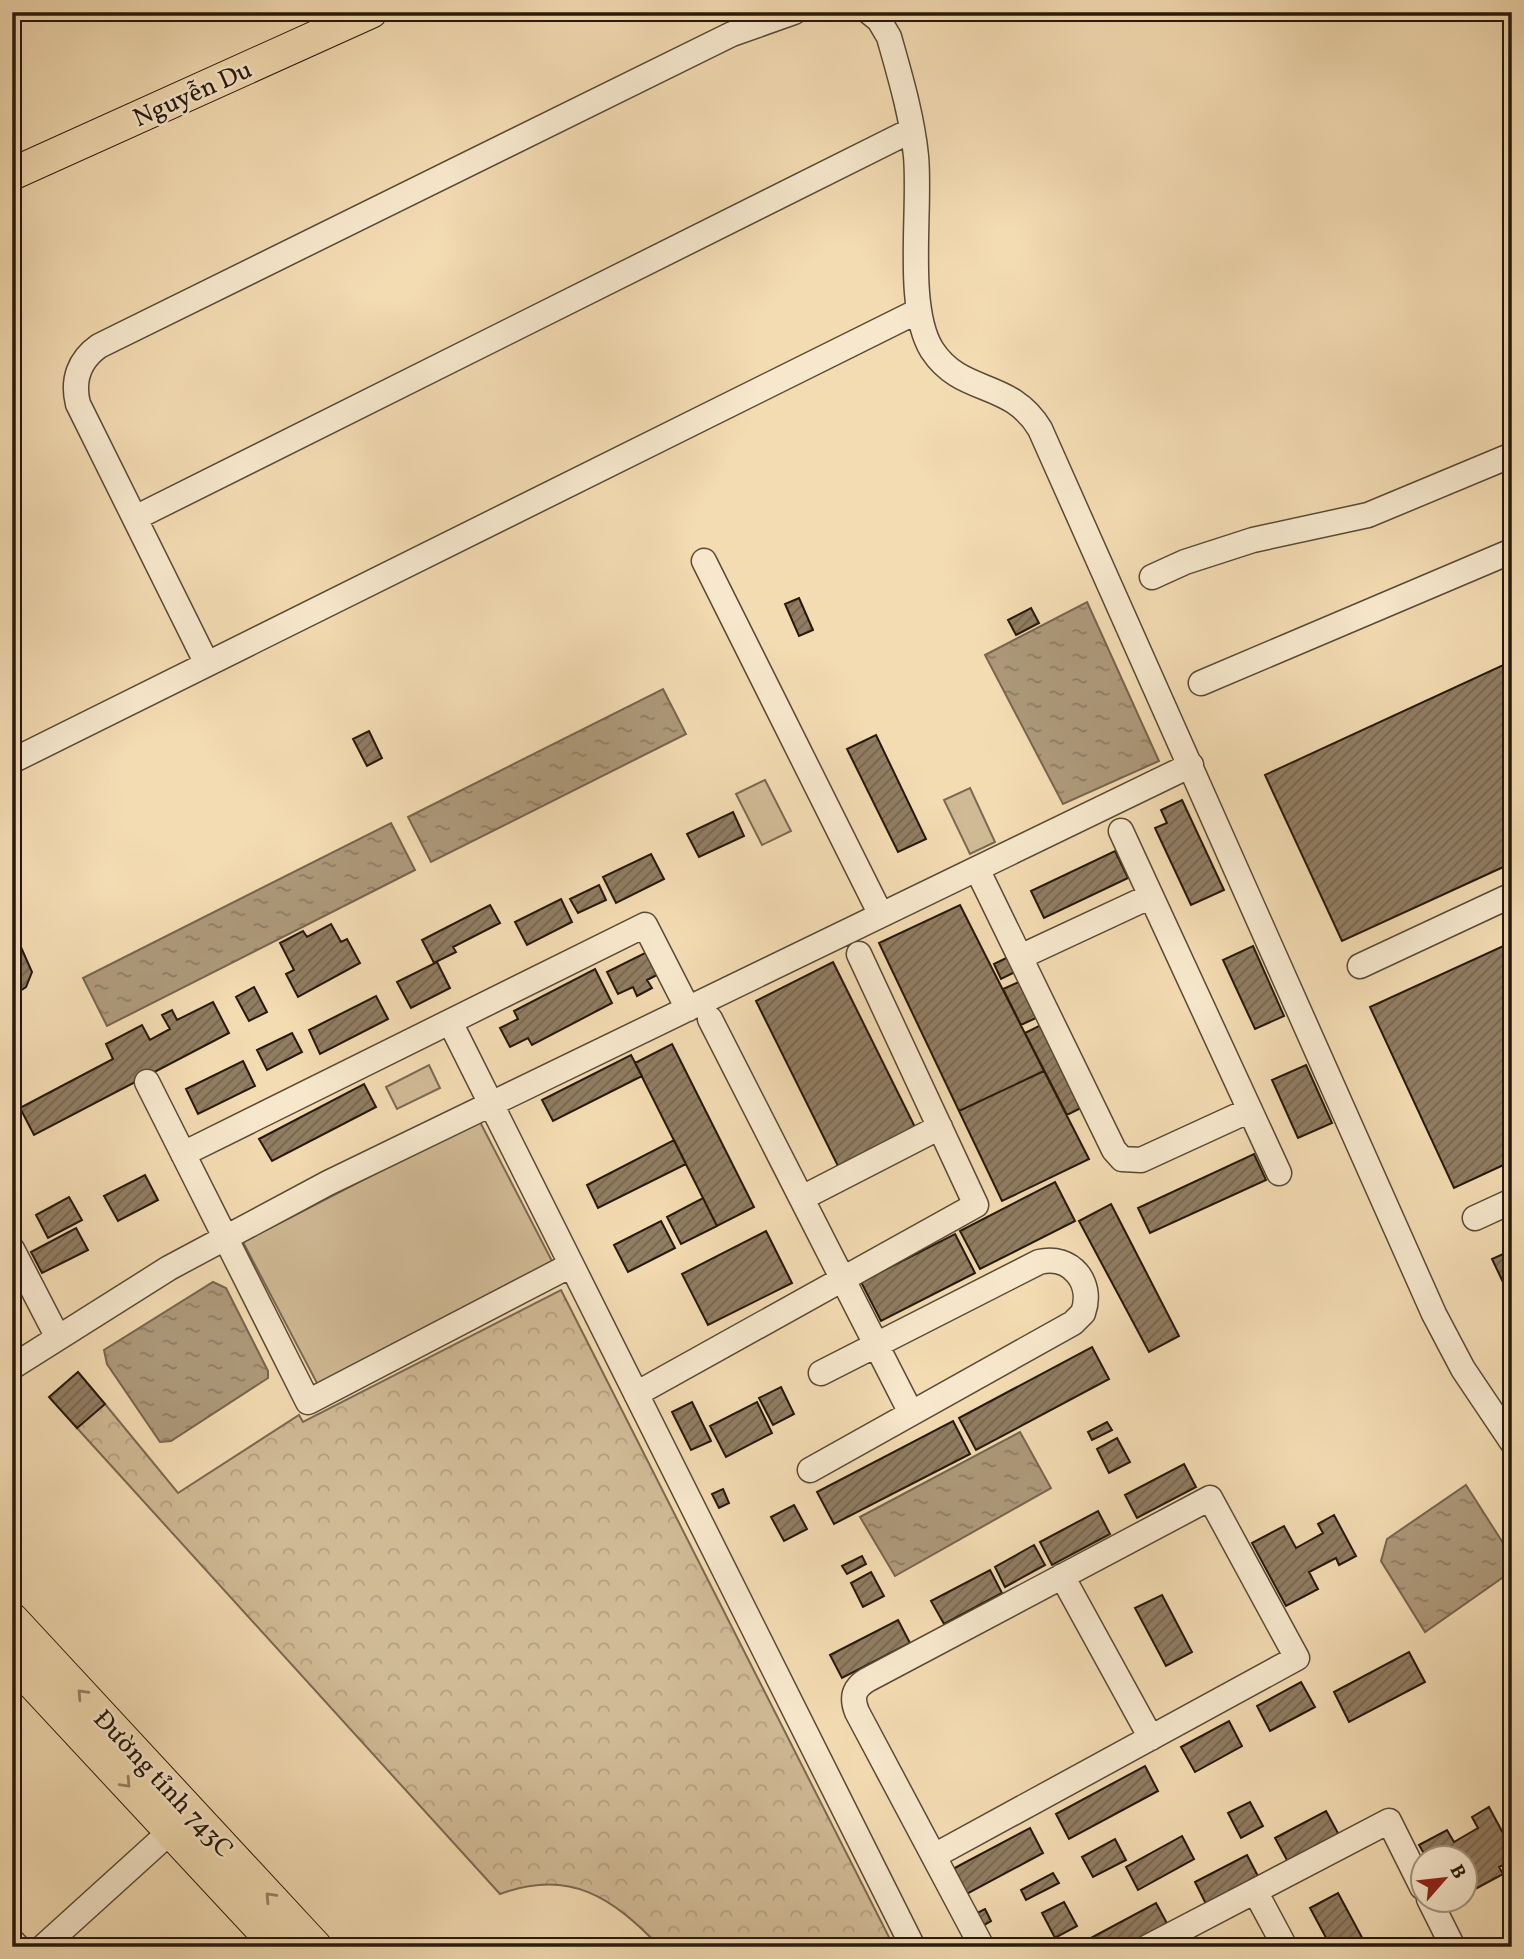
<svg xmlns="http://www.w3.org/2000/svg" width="1524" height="1959" font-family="Vollkorn,serif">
	<defs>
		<pattern id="forest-crowns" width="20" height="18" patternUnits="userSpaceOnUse" patternTransform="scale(1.75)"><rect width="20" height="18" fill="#d0ba96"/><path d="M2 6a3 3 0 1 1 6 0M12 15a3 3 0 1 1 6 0" fill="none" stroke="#b29f80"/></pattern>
		<pattern id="water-ripples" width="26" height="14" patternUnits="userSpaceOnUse" patternTransform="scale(1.75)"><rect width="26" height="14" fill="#ad997a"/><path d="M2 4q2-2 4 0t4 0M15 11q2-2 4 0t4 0" fill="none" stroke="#8d7c62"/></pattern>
		<pattern id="building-hatch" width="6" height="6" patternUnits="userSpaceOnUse" patternTransform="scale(1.75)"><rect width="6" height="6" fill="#917d62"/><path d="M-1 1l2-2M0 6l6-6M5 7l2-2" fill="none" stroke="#76654f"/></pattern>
	</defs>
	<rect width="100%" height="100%" fill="#f3dbb2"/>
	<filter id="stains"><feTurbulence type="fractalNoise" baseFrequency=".00286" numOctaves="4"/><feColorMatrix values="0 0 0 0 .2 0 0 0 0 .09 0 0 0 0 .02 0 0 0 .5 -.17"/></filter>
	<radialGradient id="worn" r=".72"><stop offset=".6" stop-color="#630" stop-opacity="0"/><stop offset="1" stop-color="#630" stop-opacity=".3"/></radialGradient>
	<path fill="url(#forest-crowns)" stroke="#7b6951" stroke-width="2" d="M561 1290 894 1947H660C613 1898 570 1868 500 1894L77 1428 105 1404 178 1493 299 1415 303 1422Z"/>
	<path fill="#d0ba96" stroke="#7b6951" stroke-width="2" d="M765 780 791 831 762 845 736 794Z
		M970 788 995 842 970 854 944 800Z
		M429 1065 440 1088 397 1109 386 1087Z
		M479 1120 553 1263 318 1385 243 1242Z"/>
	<path fill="url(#water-ripples)" stroke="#77654e" stroke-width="2" d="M1087 602 1159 761 1063 804 985 655Z
		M663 689 686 734 431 862 408 817Z
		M391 823 415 870 107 1026 83 978Z
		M213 1282 226 1288 268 1371V1378L171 1441 160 1442 107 1364 104 1350Z
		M1020 1432 1051 1488 895 1576 860 1517Z
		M1466 1485 1512 1557V1571L1425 1632 1381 1561 1387 1539Z"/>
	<path fill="url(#building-hatch)" stroke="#26180c" stroke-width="2" d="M799 598 813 630 799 636 785 604Z
		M1031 608 1039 623 1016 635 1008 620Z
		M1512 661V863L1342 941 1265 775Z
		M369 731 382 758 367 766 353 739Z
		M876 735 926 839 898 852 847 749Z
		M1182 800 1224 890 1191 905 1155 828 1167 823 1161 810Z
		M733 812 744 836 699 857 687 834Z
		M1115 851 1128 878 1044 918 1031 891Z
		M651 854 664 879 616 903 603 877Z
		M599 885 606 900 578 913 570 899Z
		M561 899 572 922 527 945 515 922Z
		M490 905 500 923 453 947 456 952 434 963 422 940Z
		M960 905 1044 1071 959 1111 879 943Z
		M331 924 341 942 347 939 360 963 298 997 286 974 294 970 280 943 303 931 307 937Z
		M12 927 32 972 26 987 12 996Z
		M1512 942V1161L1454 1188 1370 1007Z
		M1253 946 1284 1016 1255 1029 1223 960Z
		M649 951 661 973 647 980 652 988 637 996 633 987 618 994 607 972Z
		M1008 957 1015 972 1001 979 994 964Z
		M437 962 450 988 411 1008 397 982Z
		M833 962 915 1127 838 1166 756 1001Z
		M595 969 612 1003 532 1045 528 1038 510 1047 500 1028 518 1019 514 1011Z
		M1019 982 1036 1018 1021 1025 1003 989Z
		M254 987 267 1012 249 1021 236 997Z
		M376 996 388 1019 320 1054 309 1030Z
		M213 1002 229 1033 34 1135 20 1108 113 1059 106 1044 142 1025 150 1040 170 1029 162 1015 172 1010 177 1020Z
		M1045 1023 1085 1106 1067 1115 1025 1033Z
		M292 1033 302 1052 267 1070 257 1050Z
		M672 1044 754 1207 717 1226 635 1063Z
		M631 1055 642 1076 553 1121 542 1100Z
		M243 1061 255 1086 198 1114 186 1089Z
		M1306 1065 1332 1123 1298 1138 1272 1080Z
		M1044 1071 1089 1159 1002 1201 959 1111Z
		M364 1084 376 1107 272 1161 259 1139Z
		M674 1140 686 1164 598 1208 587 1185Z
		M1254 1154 1266 1180 1150 1233 1138 1208Z
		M145 1175 158 1200 118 1221 104 1196Z
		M1055 1182 1075 1221 980 1269 960 1231Z
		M69 1197 82 1220 48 1238 36 1215Z
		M703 1198 717 1226 681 1244 667 1217Z
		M1111 1204 1179 1336 1149 1352 1079 1221Z
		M661 1221 675 1248 628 1272 614 1245Z
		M76 1228 88 1250 42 1273 31 1252Z
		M766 1231 792 1283 708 1325 682 1274Z
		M955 1234 975 1273 881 1321 861 1282Z
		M1512 1250V1301L1492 1259Z
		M1092 1347 1109 1379 976 1450 959 1418Z
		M78 1372 105 1404 77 1428 49 1397Z
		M781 1387 794 1414 773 1425 759 1398Z
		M692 1402 711 1441 691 1450 672 1412Z
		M757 1402 772 1433 726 1457 710 1426Z
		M953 1421 970 1454 834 1524 817 1492Z
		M1107 1422 1112 1430 1092 1440 1088 1432Z
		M1117 1438 1130 1462 1109 1473 1097 1449Z
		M1184 1464 1196 1487 1137 1518 1125 1495Z
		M723 1489 729 1503 719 1508 712 1494Z
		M794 1505 807 1529 784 1541 771 1517Z
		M1098 1511 1110 1534 1052 1565 1040 1542Z
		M1334 1515 1356 1556 1339 1565 1336 1558 1309 1572 1318 1589 1286 1606 1252 1543 1284 1526 1296 1548 1323 1533 1318 1524Z
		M1034 1545 1045 1565 1005 1587 995 1567Z
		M862 1556 866 1564 847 1574 842 1566Z
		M990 1570 1002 1593 944 1624 931 1601Z
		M871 1572 884 1596 863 1607 851 1583Z
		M1162 1595 1192 1652 1166 1666 1135 1608Z
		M898 1620 910 1643 842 1678 830 1655Z
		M1409 1652 1425 1682 1349 1722 1334 1692Z
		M1301 1682 1315 1707 1270 1731 1257 1706Z
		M1229 1721 1242 1746 1195 1772 1181 1747Z
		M1145 1766 1158 1791 1069 1839 1056 1814Z
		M1250 1802 1263 1826 1241 1838 1228 1813Z
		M1489 1807 1512 1850V1861L1499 1867 1503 1874 1464 1895V1857H1426L1419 1845 1447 1830 1454 1842 1478 1828 1472 1817Z
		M1326 1811 1339 1835 1288 1862 1275 1838Z
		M1030 1828 1043 1853 963 1896 949 1871Z
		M1182 1836 1194 1859 1138 1890 1126 1867Z
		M1115 1839 1126 1860 1093 1877 1082 1857Z
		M1247 1855 1259 1878 1207 1906 1195 1882Z
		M1053 1873 1059 1883 1026 1900 1021 1890Z
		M1338 1893 1365 1943 1358 1947H1331L1310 1908Z
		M1064 1902 1077 1926 1055 1938 1042 1913Z
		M1156 1903 1169 1927 1132 1947H1093L1089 1939Z
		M985 1909 991 1921 977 1929 971 1916Z"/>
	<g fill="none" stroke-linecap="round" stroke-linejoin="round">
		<g stroke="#594936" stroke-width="27">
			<path id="minor" d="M869 12 879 20 889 37C900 76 912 116 916 156 921 209 905 307 932 350 962 396 1010 379 1040 429L1434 1314 1463 1369 1512 1442
				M135 518 912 130
				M704 561 881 915
				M1152 577 1185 562 1253 540 1368 515 1512 455
				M207 664 78 404C72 380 79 360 99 346L732 34 794 12
				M1201 683 1512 551
				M12 761 918 311
				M1121 831 1279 1173
				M977 869 1114 1150 1122 1159 1141 1160 1250 1110
				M1020 957 1151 896
				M1360 966 1512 895
				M710 1019 911 1413
				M450 1022 913 1947
				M147 1082 308 1402 571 1265
				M183 1154 645 925 688 1009
				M802 1198 940 1127
				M1475 1218 1512 1201
				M12 1249 57 1336
				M12 1367 169 1268 328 1183 1191 765
				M636 1394 976 1205 859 954
				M810 1470 1073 1323 1083 1313C1094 1283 1071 1254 1039 1262L821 1373
				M1062 1576 1151 1738
				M934 1856 1297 1658 1210 1498 867 1680C854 1688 851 1697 857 1712L982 1947
				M1255 1891 1285 1947
				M1429 1899 1452 1945 1447 1947
				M12 1941 18 1947
				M43 1947 171 1831
				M1148 1947 1389 1821 1422 1887"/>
		</g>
		<g stroke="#26180c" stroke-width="34">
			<path id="major" d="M12 174 371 12
				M12 1619 316 1947
				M12 1661 278 1947"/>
		</g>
		<use href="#minor" stroke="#f7e8cd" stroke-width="24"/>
		<use href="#major" stroke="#f3dbb2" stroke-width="32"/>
	</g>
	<defs><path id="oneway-chevron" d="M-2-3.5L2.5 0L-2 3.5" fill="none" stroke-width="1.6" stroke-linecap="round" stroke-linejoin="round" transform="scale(1.75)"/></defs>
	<g stroke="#978367">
		<use href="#oneway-chevron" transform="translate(82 1694) rotate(-133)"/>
		<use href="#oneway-chevron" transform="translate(126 1783) rotate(47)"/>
		<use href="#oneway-chevron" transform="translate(270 1897) rotate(-133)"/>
	</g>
	<g text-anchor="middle" stroke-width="5" stroke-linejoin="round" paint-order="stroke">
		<g font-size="26" fill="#26180c" stroke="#f7e8cd">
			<text transform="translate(192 93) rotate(-24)" y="9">Nguyễn Du</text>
			<text transform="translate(164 1783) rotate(47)" y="9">Đường tỉnh 743C</text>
		</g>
	</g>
	<rect width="1524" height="1959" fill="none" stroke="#f3dbb2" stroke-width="42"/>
	<rect x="14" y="14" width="1496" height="1931" fill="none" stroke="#26180c" stroke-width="3.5"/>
	<rect x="21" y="21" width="1482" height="1917" fill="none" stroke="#26180c" stroke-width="2"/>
	<g transform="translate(1444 1879) rotate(62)"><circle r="33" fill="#f7e8cd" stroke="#a39580" stroke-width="2"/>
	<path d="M0-5L12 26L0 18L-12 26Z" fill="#8f2418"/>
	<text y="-10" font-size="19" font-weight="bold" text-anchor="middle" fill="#26180c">B</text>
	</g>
	<rect width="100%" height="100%" filter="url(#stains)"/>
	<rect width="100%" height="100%" fill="url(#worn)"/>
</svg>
